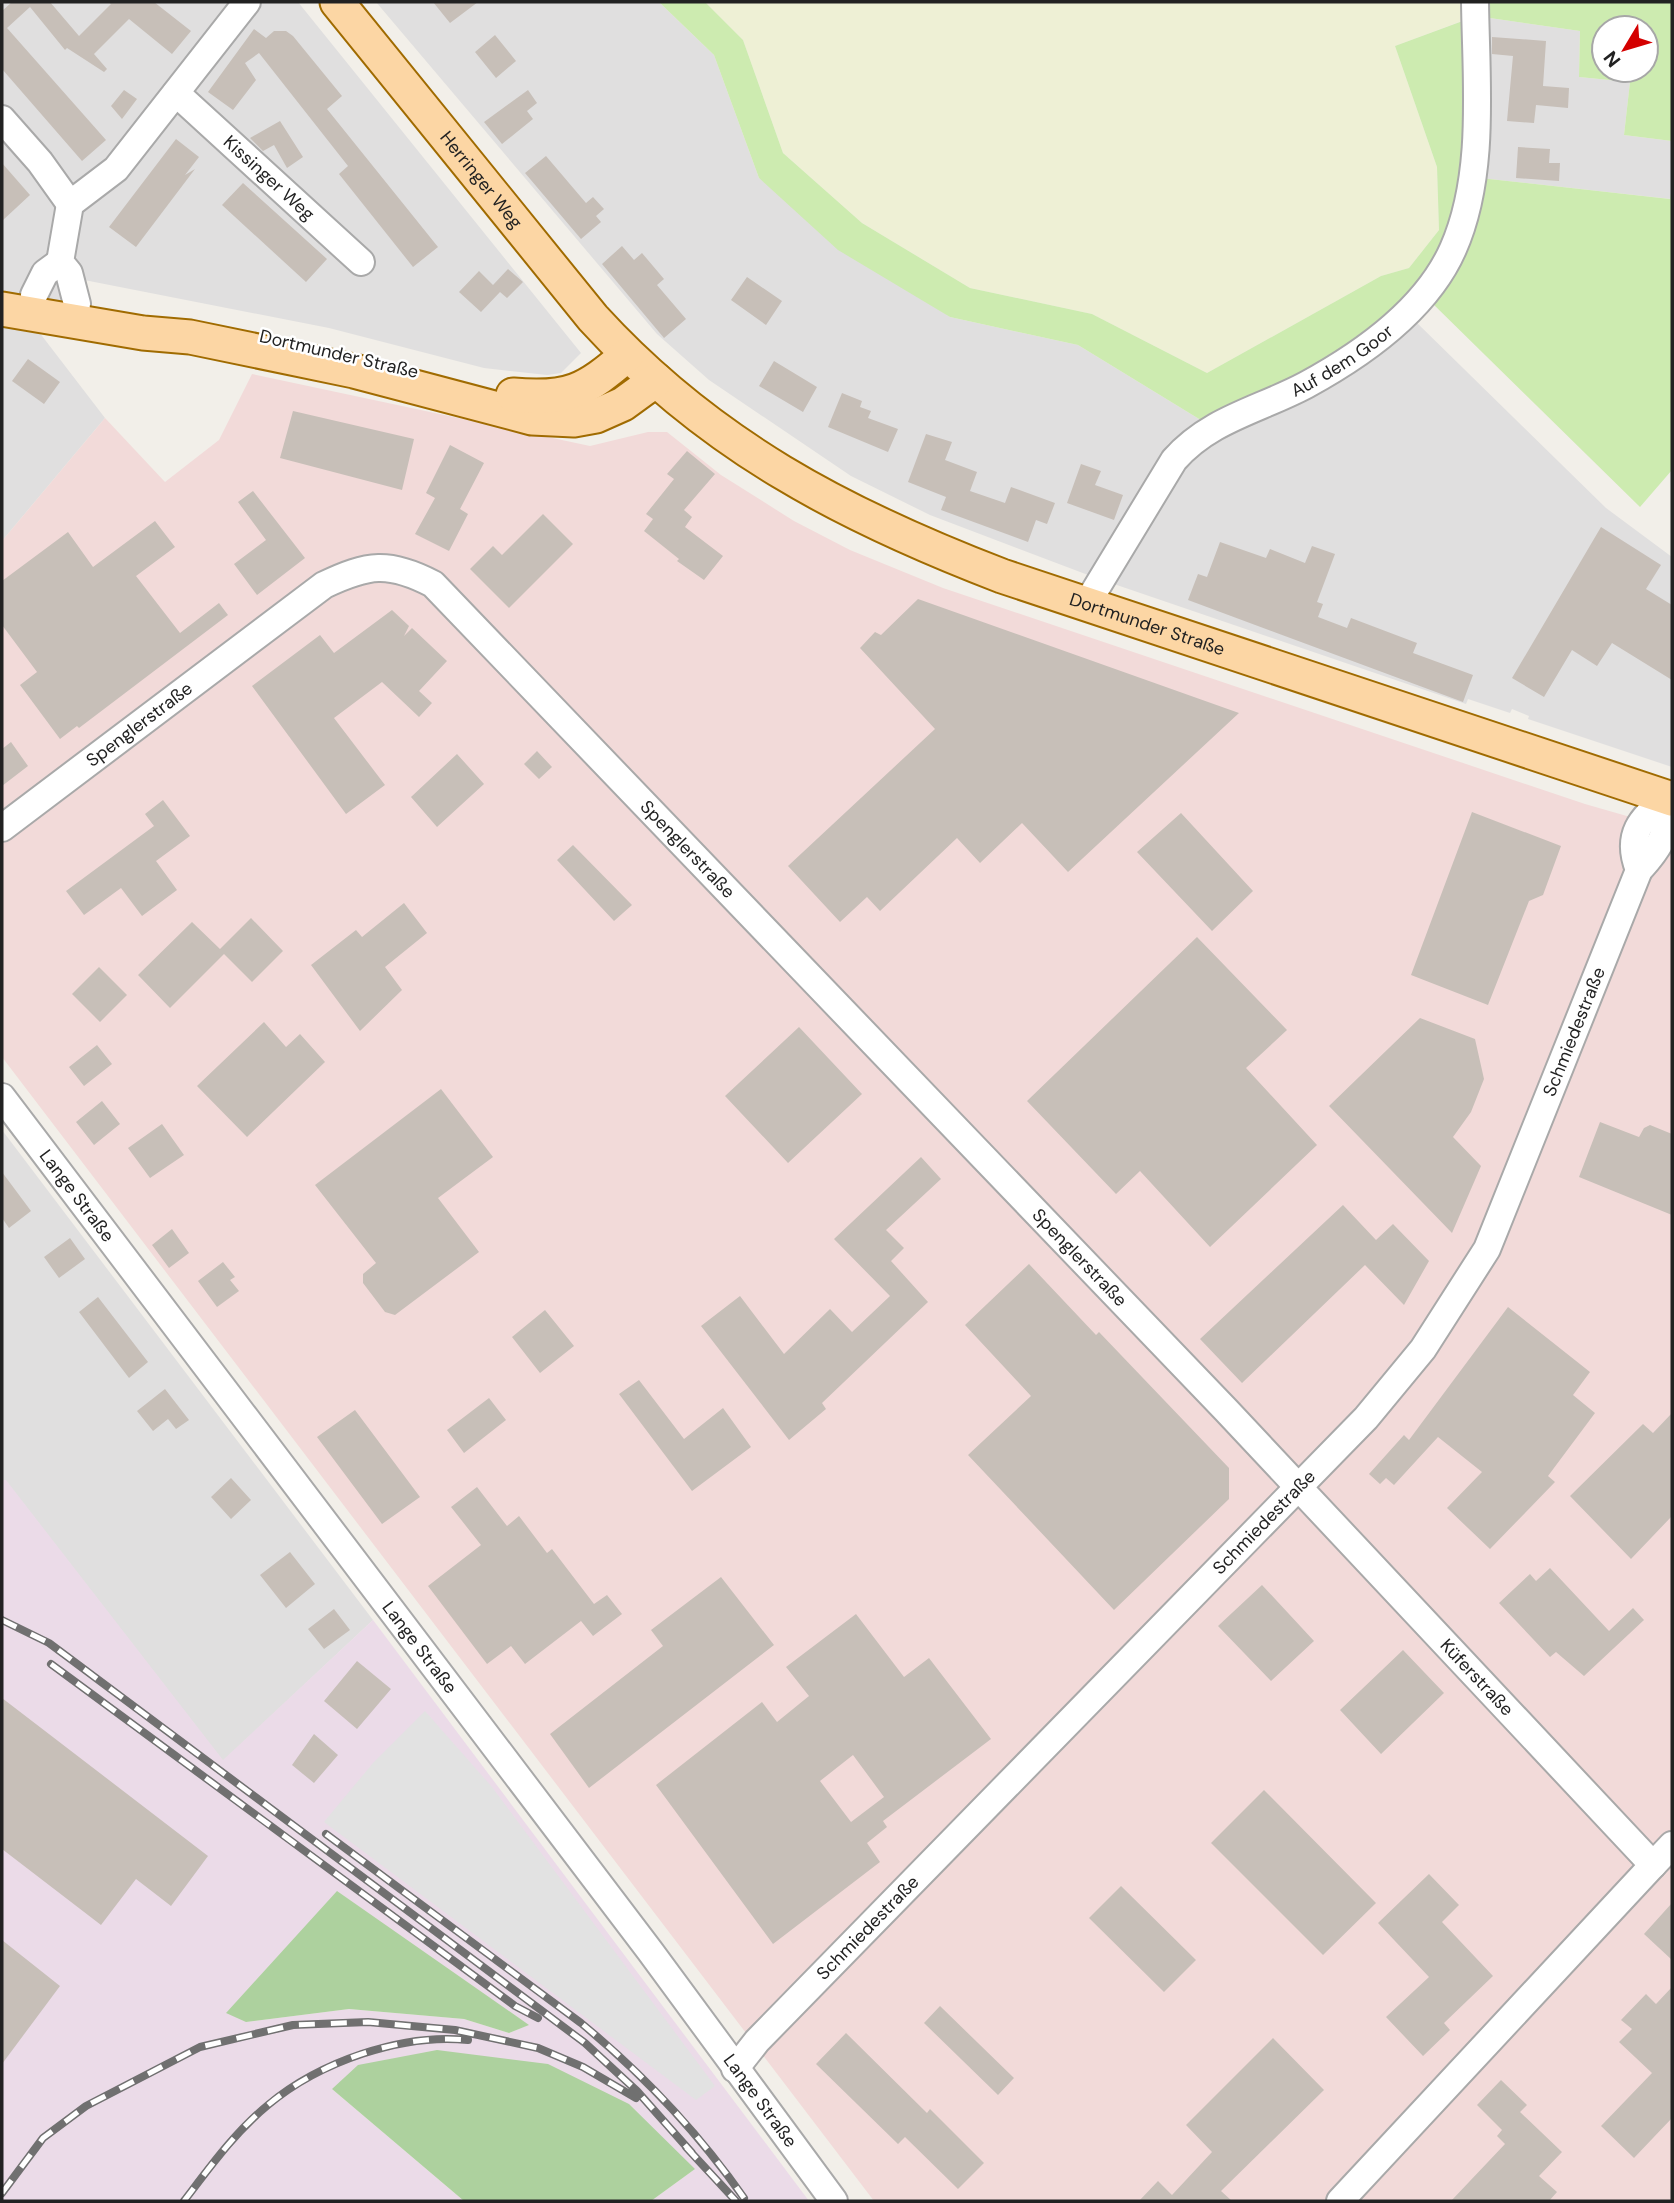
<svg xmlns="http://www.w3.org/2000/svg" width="1674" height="2203" font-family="'DM Sans',sans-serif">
	<rect width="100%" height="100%" fill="#f2efe9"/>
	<path fill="#e0dfdf" d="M2 2H298L581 353 561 373 547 375 484 368 329 328 74 278 39 332 105 418 2 541Z
		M376 2H659L714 55 759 178 950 317 1078 345 1204 422 1185 431 1168 444 1096 578 930 515 851 476 709 380 657 334Z
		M1483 17 1580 31 1579 77 1630 82 1624 135 1672 141 1671 199 1480 178Z
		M1414 320 1606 508 1672 557V767L1528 719 1529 716 1512 709 1510 713 1468 699 1466 704 1108 582 1178 462Z
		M2 1130 373 1620 223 1761 6 1481 2 1480Z"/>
	<path fill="#f2dad9" d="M252 374 590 446 648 432H667L721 475 794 521 850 550 943 588 1585 804 1672 829V2201H874L2 1057V541L105 418 165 482 219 440Z"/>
	<path fill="#ebdbe8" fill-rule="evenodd" d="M2 1480H6L223 1760 373 1620 809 2201H651L695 2169 332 2089 464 2201H2ZM338 1892 495 2004 528 2025 509 2033 464 2019 349 2009 246 2022Z"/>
	<path fill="#eef0d5" d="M705 2H1471L1475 16 1395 46 1437 167 1439 230 1409 268 1381 276 1207 373 1092 314 970 288 862 223 783 153 743 40Z"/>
	<path fill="#cdebb0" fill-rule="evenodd" d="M659 2H705L743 40 783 153 862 223 970 288 1092 314 1207 373 1381 276 1409 268 1439 230 1437 167 1395 46 1468 19 1463 179 1443 255 1389 319 1311 368 1204 422 1078 345 950 317 838 250 759 178 714 55Z
		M1482 2H1672V141L1624 135 1630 82 1579 77 1580 31 1483 17ZM1604 28H1646V70H1604Z
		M1480 178 1670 199 1672 188V470L1640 507 1431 302Z"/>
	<path fill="#add19e" d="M337 1891 529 2025 509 2033 464 2019 349 2009 246 2022 226 2013Z
		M437 2050 548 2064 629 2104 695 2169 651 2201H464L332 2089 358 2065Z"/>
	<path fill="#e2e2e2" d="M425 1711 492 1787 715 2086 696 2100 324 1822 373 1763Z"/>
	<path fill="#c7bfb8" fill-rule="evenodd" d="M12 2H50L79 36 111 4 108 2H154L191 31 172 54 129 19 94 54 107 69 104 72 67 48 65 50 30 7 7 28 106 140 82 161 2 69V11Z
		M433 2H478L450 23Z
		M254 29 266 38 274 31H286L293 36 342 96 327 109 438 247 413 267 339 174 348 166 259 53 245 63 256 80 233 110 208 92Z
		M495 35 516 61 496 78 475 52Z
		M1492 37 1546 41 1543 86 1569 88 1568 108 1536 105 1534 123 1507 121 1513 56 1492 54Z
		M124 90 137 99 122 119 111 106Z
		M528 90 537 103 527 111 533 119 502 144 484 122Z
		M280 121 303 157 287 168 274 145 263 151 250 138Z
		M176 139 199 157 185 175 195 169 136 247 109 227Z
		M1518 147 1550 149 1549 163H1560L1559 181 1516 178Z
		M546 156 586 203 593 197 604 209 596 216 601 222 581 239 525 173Z
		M2 163 30 195 2 221Z
		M243 183 327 259 306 282 222 205Z
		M622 246 634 260 642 253 664 279 657 285 686 319 664 338 602 264Z
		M508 269 523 282 507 298 500 292 481 312 459 292 479 271 493 285Z
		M747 277 782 301 766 325 731 300Z
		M28 359 60 382 44 404 12 381Z
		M774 361 817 387 803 412 759 386Z
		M842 393 862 401 860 407 871 411 868 418 898 429 888 452 828 427Z
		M293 411 414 439 402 490 280 458Z
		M926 434 952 442 945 460 977 472 970 491 1005 503 1011 487 1055 503 1047 524 1036 520 1028 542 941 510 946 497 908 482Z
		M450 445 484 463 460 509 468 514 449 551 415 534 435 498 426 493Z
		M687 451 715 474 684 510 692 517 685 527 723 556 704 580 677 561 679 559 644 531 653 519 646 514 674 479 667 474Z
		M1081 464 1101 471 1095 485 1123 495 1114 520 1067 503Z
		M253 491 305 558 257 595 234 564 266 540 238 502Z
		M543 514 573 544 509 608 470 569 493 546 502 555Z
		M155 521 175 547 136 576 180 633 219 603 228 615 79 728 77 726 60 739 20 685 37 672 2 625V581L68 532 93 567Z
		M1601 527 1661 565 1646 589 1672 605V680L1612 643 1597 666 1572 650 1544 697 1512 678Z
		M1220 542 1266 558 1270 549 1305 563 1312 546 1335 554 1317 602 1323 604 1318 617 1347 628 1351 618 1417 643 1413 653 1473 675 1463 702 1188 600 1198 574 1207 577Z
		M918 599 1239 713 1068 872 1022 823 980 863 957 838 880 911 867 897 840 922 788 866 935 729 860 648 875 632 881 635Z
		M392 610 409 626 404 636 412 628 447 661 419 691 432 703 419 717 382 682 334 718 385 785 346 814 252 686 320 635 334 653Z
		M11 742 28 766 2 786V749Z
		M537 751 552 767 539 779 524 764Z
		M457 754 484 784 437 827 411 797Z
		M163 800 190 836 156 861 177 890 142 916 121 888 84 915 66 891 154 826 145 814Z
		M1472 812 1561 846 1543 895 1529 901 1488 1005 1411 975Z
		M1181 813 1253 891 1212 931 1137 852Z
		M573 845 632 905 614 921 557 860Z
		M404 903 427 933 385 967 402 990 360 1031 311 965 356 930 362 937Z
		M251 918 283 951 252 982 224 954 170 1008 138 975 192 922 220 949Z
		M1197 937 1287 1030 1246 1068 1317 1145 1210 1247 1140 1171 1116 1194 1027 1101Z
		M99 967 127 995 100 1022 72 994Z
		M1420 1018 1475 1039 1484 1079 1471 1112 1453 1137 1481 1166 1452 1233 1329 1106Z
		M264 1022 286 1047 300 1034 325 1062 247 1137 197 1086Z
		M799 1027 862 1094 788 1163 725 1096Z
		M97 1045 112 1064 84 1086 69 1067Z
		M441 1089 493 1157 438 1198 479 1252 395 1315 385 1312 363 1283V1274L376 1263 315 1185Z
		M102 1101 120 1124 94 1145 76 1122Z
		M1600 1122 1639 1137 1644 1128 1650 1125 1672 1134V1215L1579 1177Z
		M162 1124 184 1155 150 1178 128 1148Z
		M921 1157 941 1179 886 1230 904 1248 891 1261 928 1302 822 1403 826 1409 789 1440 701 1326 740 1296 784 1354 830 1309 852 1332 890 1296 834 1239Z
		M2 1172 31 1211 9 1228 2 1218Z
		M1343 1205 1376 1240 1393 1224 1429 1261 1404 1305 1365 1265 1242 1383 1200 1339Z
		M172 1229 189 1253 169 1268 152 1245Z
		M70 1238 85 1259 59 1278 44 1257Z
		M223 1262 235 1277 230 1280 239 1291 217 1307 198 1281Z
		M1029 1264 1096 1335 1099 1332 1229 1468V1499L1114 1610 968 1455 1031 1396 965 1325Z
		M98 1297 148 1362 129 1378 79 1312Z
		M1508 1307 1590 1372 1573 1395 1595 1413 1548 1476 1555 1482 1490 1549 1447 1508 1482 1472 1438 1437 1394 1485 1386 1478 1380 1484 1369 1474 1404 1435 1409 1440Z
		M545 1310 574 1346 540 1373 512 1337Z
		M639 1380 684 1439 723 1408 751 1447 692 1491 619 1394Z
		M165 1389 189 1420 176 1429 168 1419 153 1431 137 1411Z
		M489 1398 506 1420 464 1453 447 1430Z
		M355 1410 420 1497 382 1524 317 1437Z
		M1672 1413V1516L1631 1559 1570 1496 1643 1424 1653 1433Z
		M231 1478 251 1500 231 1519 211 1497Z
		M477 1487 507 1526 519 1516 547 1553 552 1549 594 1604 607 1595 622 1614 593 1636 581 1621 525 1664 511 1646 487 1664 428 1586 481 1545 451 1507Z
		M290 1552 315 1584 286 1608 260 1575Z
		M1550 1568 1609 1631 1633 1608 1644 1620 1584 1676 1556 1652 1550 1657 1499 1603 1530 1574 1536 1581Z
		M721 1577 774 1645 589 1788 550 1734 663 1646 651 1630Z
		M1262 1585 1314 1641 1271 1681 1218 1626Z
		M334 1609 350 1630 324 1649 308 1629Z
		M856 1614 904 1677 929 1658 991 1739 883 1821 887 1827 867 1843 880 1862 773 1944 656 1785 762 1702 777 1722 809 1696 786 1667ZM853 1755 884 1797 851 1822 820 1781Z
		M1403 1650 1444 1693 1381 1754 1340 1710Z
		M357 1661 391 1689 357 1729 324 1701Z
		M2 1698 208 1856 171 1906 136 1879 101 1925 2 1849Z
		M314 1734 338 1755 314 1783 292 1765Z
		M1264 1790 1376 1903 1323 1955 1211 1843Z
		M1429 1874 1459 1905 1442 1922 1493 1976 1444 2023 1450 2030 1423 2056 1386 2017 1429 1977 1378 1923Z
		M1121 1886 1196 1960 1164 1992 1089 1918Z
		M1672 1903V1960L1644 1934Z
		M2 1940 60 1986 2 2064Z
		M1672 1987V2118L1634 2158 1601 2126 1652 2073 1619 2042 1632 2029 1621 2020 1646 1994 1656 2004Z
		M940 2006 1014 2078 998 2095 924 2023Z
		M846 2033 927 2113 930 2109 984 2163 958 2189 905 2137 898 2144 816 2064Z
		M1273 2038 1324 2090 1221 2191 1232 2201H1139L1158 2181 1172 2195 1212 2152 1186 2125Z
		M1501 2080 1527 2105 1520 2112 1562 2152 1539 2176 1557 2192 1549 2201H1451L1505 2144 1497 2136 1502 2130 1477 2105Z"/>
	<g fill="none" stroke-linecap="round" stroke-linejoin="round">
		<g stroke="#a9a9a9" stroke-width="30">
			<g id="minor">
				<path id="s1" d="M176 93 361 262"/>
				<path d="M2 119 40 162 70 204"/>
				<path d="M34 295 45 273 60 262"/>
				<path d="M77 304 69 273 60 262 70 204 116 169 247 2"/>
				<path id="s2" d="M1086 605 1174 460C1210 419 1259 410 1306 385 1363 354 1426 310 1453 249 1486 175 1476 81 1475 2"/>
				<path id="s3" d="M2 828 324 585C368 564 389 561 433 584L1226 1410 1653 1865 1672 1845"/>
				<path d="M1639 870C1625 835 1641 818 1667 797"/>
				<path id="s4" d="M2 1097 650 1951 834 2201"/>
				<path id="s5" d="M735 2069 757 2041 1366 1418 1423 1349 1487 1249 1639 870C1663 844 1668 833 1667 797"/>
				<path d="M1340 2201 1653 1865"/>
			</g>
		</g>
		<g stroke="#a06b00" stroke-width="37">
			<g id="major">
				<path id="s6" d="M337 2 593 318C709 445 843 515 1002 576L1672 799"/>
				<path d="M2 309 143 333 190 337 354 371 532 418 574 420 596 416 623 404 656 380"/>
				<path d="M513 395C569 400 585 391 627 355"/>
			</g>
		</g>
		<use href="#minor" stroke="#fff" stroke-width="26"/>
		<use href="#major" stroke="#fcd6a4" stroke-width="33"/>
		<g stroke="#707070" stroke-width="8">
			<path id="rail" d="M2 1620 49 1643 585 2043 637 2091 692 2153
				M51 1664 515 2006 538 2018
				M326 1834 581 2023C644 2075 697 2131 744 2198
				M686 2147 736 2201
				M2 2193 43 2138 86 2106 200 2047 293 2025 368 2022 455 2030 538 2048 583 2067 636 2098
				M184 2201C210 2167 235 2132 268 2105 319 2062 402 2033 468 2040"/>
		</g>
		<use href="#rail" stroke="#fff" stroke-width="5" stroke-dasharray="16" stroke-linecap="butt"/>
	</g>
	<g text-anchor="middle" stroke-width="5" stroke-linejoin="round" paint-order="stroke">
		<g font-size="18" fill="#222" stroke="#fff">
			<text dy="6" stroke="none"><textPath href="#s1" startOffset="126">Kissinger Weg</textPath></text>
			<text dy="6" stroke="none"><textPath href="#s6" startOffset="229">Herringer Weg</textPath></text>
			<text transform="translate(339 354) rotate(13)" y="6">Dortmunder Straße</text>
			<text dy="6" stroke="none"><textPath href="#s2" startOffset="366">Auf dem Goor</textPath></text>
			<text dy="6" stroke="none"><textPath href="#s6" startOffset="1048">Dortmunder Straße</textPath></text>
			<text dy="6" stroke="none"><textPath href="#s3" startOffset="172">Spenglerstraße</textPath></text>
			<text dy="6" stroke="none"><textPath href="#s3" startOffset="886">Spenglerstraße</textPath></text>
			<text dy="6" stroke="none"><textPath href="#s5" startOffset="1349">Schmiedestraße</textPath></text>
			<text dy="6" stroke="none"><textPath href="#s4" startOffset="124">Lange Straße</textPath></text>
			<text dy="6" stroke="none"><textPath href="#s3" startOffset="1452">Spenglerstraße</textPath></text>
			<text dy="6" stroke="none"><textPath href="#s5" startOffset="761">Schmiedestraße</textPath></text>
			<text dy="6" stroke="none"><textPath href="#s4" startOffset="691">Lange Straße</textPath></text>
			<text dy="6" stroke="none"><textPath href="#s3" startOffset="2030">Küferstraße</textPath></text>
			<text dy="6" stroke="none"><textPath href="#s5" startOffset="194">Schmiedestraße</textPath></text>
			<text dy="6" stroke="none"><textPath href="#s4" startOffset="1258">Lange Straße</textPath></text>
		</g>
	</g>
	<rect width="1674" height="2203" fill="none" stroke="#222222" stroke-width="7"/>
	<g transform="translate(1625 49) rotate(232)"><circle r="33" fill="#ffffff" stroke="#a7a7a7" stroke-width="2"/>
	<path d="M0-5L12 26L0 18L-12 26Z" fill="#d40000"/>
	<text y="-10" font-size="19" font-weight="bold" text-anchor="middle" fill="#222222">N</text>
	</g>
</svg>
